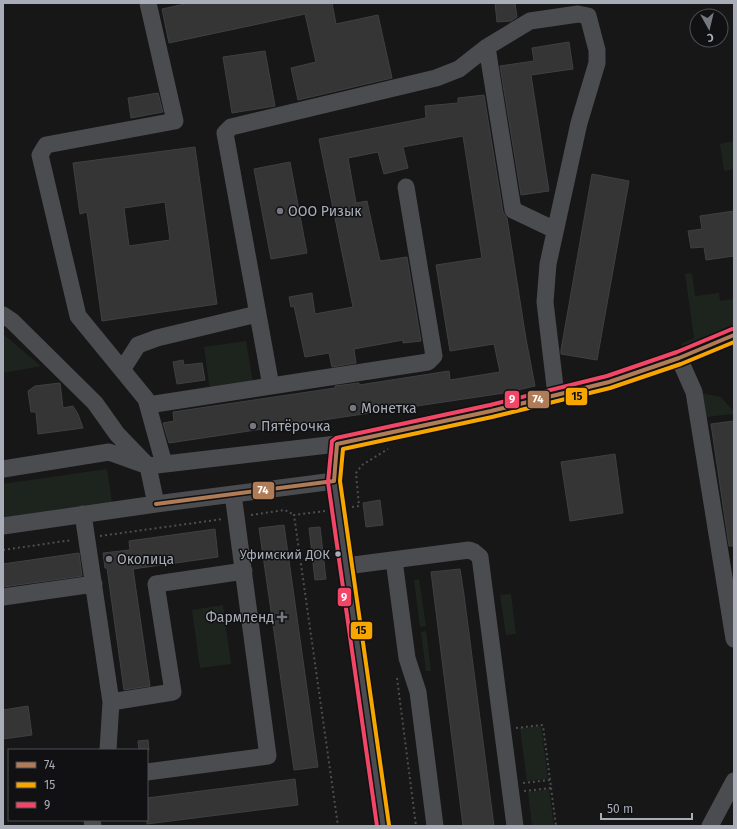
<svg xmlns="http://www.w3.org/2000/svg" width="737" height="829" font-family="'Fira Sans',sans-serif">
	<rect width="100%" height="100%" fill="#171717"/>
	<path fill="#1d241e" d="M734 141V169L724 171 720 144Z
		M692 273 695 296 719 293 720 301 734 299V326L686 347 681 344 694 338 685 274Z
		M3 334 41 366 3 373Z
		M246 341 253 383 210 390 204 347Z
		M701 393 721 397 734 412V414L705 417Z
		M107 469 112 502 3 519V484Z
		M419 579 426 626 420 627 414 580Z
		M511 594 516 634 506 635 500 595Z
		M223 605 231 664 200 668 192 610Z
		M426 631 431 671H426L421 632Z
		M541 726 548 779 527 781 520 728Z
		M549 789 554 826H532L528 792Z"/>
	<path fill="#353536" stroke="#3f4043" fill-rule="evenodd" d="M189 3H332L336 24 378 15 392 78 298 100 291 68 316 62 305 14 169 43 162 9Z
		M495 3H515L517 17 511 21 497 22Z
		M569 42 573 69 531 75 549 191 521 195 500 66 534 61 532 48Z
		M265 51 275 106 232 113 223 57Z
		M158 93 163 112 131 118 128 98Z
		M484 95 503 212 507 218 526 339 535 386 504 393 169 443 163 423 174 421 173 412 335 388V386L359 383V385L449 371 450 380 500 372 494 344 450 351 436 265 482 258 463 136 403 147 408 168 384 174 378 152 348 158 356 203 367 201 380 261 407 257 421 341 403 343V340L354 349 356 363 332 367 329 353 305 357 294 306 291 307 289 297 312 293 315 314 353 307 319 139 426 118 425 106 458 103V98Z
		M195 147 217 304 102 321 87 212 80 214 73 163ZM165 202 170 240 129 246 124 208Z
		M290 162 307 253 271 259 254 169Z
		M592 174 629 181 597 360 561 354V350Z
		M734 211V256L706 260 704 247 691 248 688 231 702 229 700 216Z
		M183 360 184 365 202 363 205 380 177 384 173 362Z
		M60 383 63 408 73 406 78 414 83 428 38 434 36 412H31L28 391 35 386Z
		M734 421V546H729L711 424Z
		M615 454 623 513 570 521 561 462Z
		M380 500 383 525 366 527 363 503Z
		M284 525 318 767 294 770 259 528Z
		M320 527 326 579 315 580 309 528Z
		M215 529 218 557 133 569 150 686 124 690 107 568H105L103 553 130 550 129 541Z
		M79 553 82 576 3 587V564Z
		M460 569 464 595 494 826H463L431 572Z
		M28 706 32 735 3 739V710Z
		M148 740 149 750H139L138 741Z
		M295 779 298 805 147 824V798Z"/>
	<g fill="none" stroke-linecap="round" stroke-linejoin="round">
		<path stroke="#4d4e52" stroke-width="2" stroke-dasharray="2 3" stroke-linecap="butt" d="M352 507 359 506 356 473 362 465 388 449
			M325 511 294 515 338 826
			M251 515 285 510 294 515
			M100 536 223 519
			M3 550 72 540
			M397 678 416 826
			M516 728 542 725 543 726 556 826
			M523 783 550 780
			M524 791 551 788"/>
		<path stroke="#4b4c50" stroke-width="17" d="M148 3 175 121 46 145 40 155 78 316 146 399 164 464
			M487 47 513 210 555 230
			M3 315 12 321 95 403 117 434 145 463
			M679 358 694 392 734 639
			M122 370 138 345 157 338 253 315
			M271 386 225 133 231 127 436 78 459 69 487 47 530 21 578 14 588 16 597 50V63L579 123 548 264 545 302 556 395
			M148 405 428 362 434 356 406 187
			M337 444 334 481 383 826
			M148 466 156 504
			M3 469 109 452 148 466 337 444 491 411 609 382 679 358 734 335
			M83 514 111 702 108 750
			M3 526 156 504 334 481
			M394 560 407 658 418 692 435 826
			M346 566 469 550 474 552 480 557 515 826
			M3 597 94 584
			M111 702 173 692 156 584 244 571
			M147 772 268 756 233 494
			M92 820 93 826
			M710 826 734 781"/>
		<g stroke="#111113" stroke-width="7">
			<path id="bus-1" d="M337 444 491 411 609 382 679 358 734 335
				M156 504 334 481 337 444"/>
		</g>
		<g stroke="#111113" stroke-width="7">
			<path id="bus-2" d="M389 825 340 481 343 449 492 417 610 388 681 364 734 342"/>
		</g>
		<g stroke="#111113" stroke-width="7">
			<path id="bus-3" d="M377 826 328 482 332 441 336 438 490 405 607 376 677 352 732 329"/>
		</g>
		<use href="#bus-1" stroke="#b07c57" stroke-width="4"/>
		<use href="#bus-2" stroke="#f7a600" stroke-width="4"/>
		<use href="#bus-3" stroke="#f34667" stroke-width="4"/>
	</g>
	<g fill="#757880" stroke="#111113" stroke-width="1.5">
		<circle cx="280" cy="211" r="4"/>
		<circle cx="353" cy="408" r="4"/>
		<circle cx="253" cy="426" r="4"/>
		<circle cx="109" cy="559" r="4"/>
		<path d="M280 611h4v4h4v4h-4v4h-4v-4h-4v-4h4z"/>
	</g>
	<circle fill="#a8adb8" stroke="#111113" stroke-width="1.5" cx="338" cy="554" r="3.5"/>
	<g text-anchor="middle" stroke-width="3" stroke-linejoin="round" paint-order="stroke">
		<g font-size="13" fill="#a8adb8" stroke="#111113" text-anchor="end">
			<text x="330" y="559">Уфимский ДОК</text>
		</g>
		<g font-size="14" fill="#a8adb8" stroke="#111113" text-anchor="start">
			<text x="288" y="216">ООО Ризык</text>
			<text x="361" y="413">Монетка</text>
			<text x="261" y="431">Пятёрочка</text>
			<text x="117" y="564">Околица</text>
			<text x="274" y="622" text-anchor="end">Фармленд</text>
		</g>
	</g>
	<g stroke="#111113" stroke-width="1.5">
		<rect x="565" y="387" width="23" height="19" rx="4" fill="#f7a600"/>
		<rect x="527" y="390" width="23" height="19" rx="4" fill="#b07c57"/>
		<rect x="504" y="390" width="16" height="19" rx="4" fill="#f34667"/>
		<rect x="252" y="481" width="23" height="19" rx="4" fill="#b07c57"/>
		<rect x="337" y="587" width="15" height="20" rx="4" fill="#f34667"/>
		<rect x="350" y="621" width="23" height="19" rx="4" fill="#f7a600"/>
	</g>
	<g font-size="11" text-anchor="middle" font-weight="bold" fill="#fff">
		<text x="538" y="403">74</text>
		<text x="512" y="403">9</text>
		<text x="263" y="494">74</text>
		<text x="344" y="601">9</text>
	</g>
	<g font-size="11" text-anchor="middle" font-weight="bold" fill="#111">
		<text x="577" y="400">15</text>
		<text x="361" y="634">15</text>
	</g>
	<rect width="737" height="829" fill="none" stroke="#a8adb8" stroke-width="8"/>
	<rect x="8" y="749" width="140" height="72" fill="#111113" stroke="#4d4f55"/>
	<rect x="16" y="762" width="20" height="6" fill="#b07c57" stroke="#4d4f55"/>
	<text x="44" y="769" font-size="12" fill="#a8adb8">74</text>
	<rect x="16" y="782" width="20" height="6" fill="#f7a600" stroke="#4d4f55"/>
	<text x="44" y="789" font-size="12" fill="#a8adb8">15</text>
	<rect x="16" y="802" width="20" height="6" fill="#f34667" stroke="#4d4f55"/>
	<text x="44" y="809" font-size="12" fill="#a8adb8">9</text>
	<g transform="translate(709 28) rotate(172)"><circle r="19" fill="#111113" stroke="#4d4f55"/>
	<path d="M0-3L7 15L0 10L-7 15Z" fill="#757880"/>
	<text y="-6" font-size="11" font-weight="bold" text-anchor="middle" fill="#a8adb8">С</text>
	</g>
	<path d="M601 813v6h91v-6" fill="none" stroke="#a8adb8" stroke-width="2"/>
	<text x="607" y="813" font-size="12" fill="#a8adb8" stroke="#111113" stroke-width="3" paint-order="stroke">50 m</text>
</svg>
